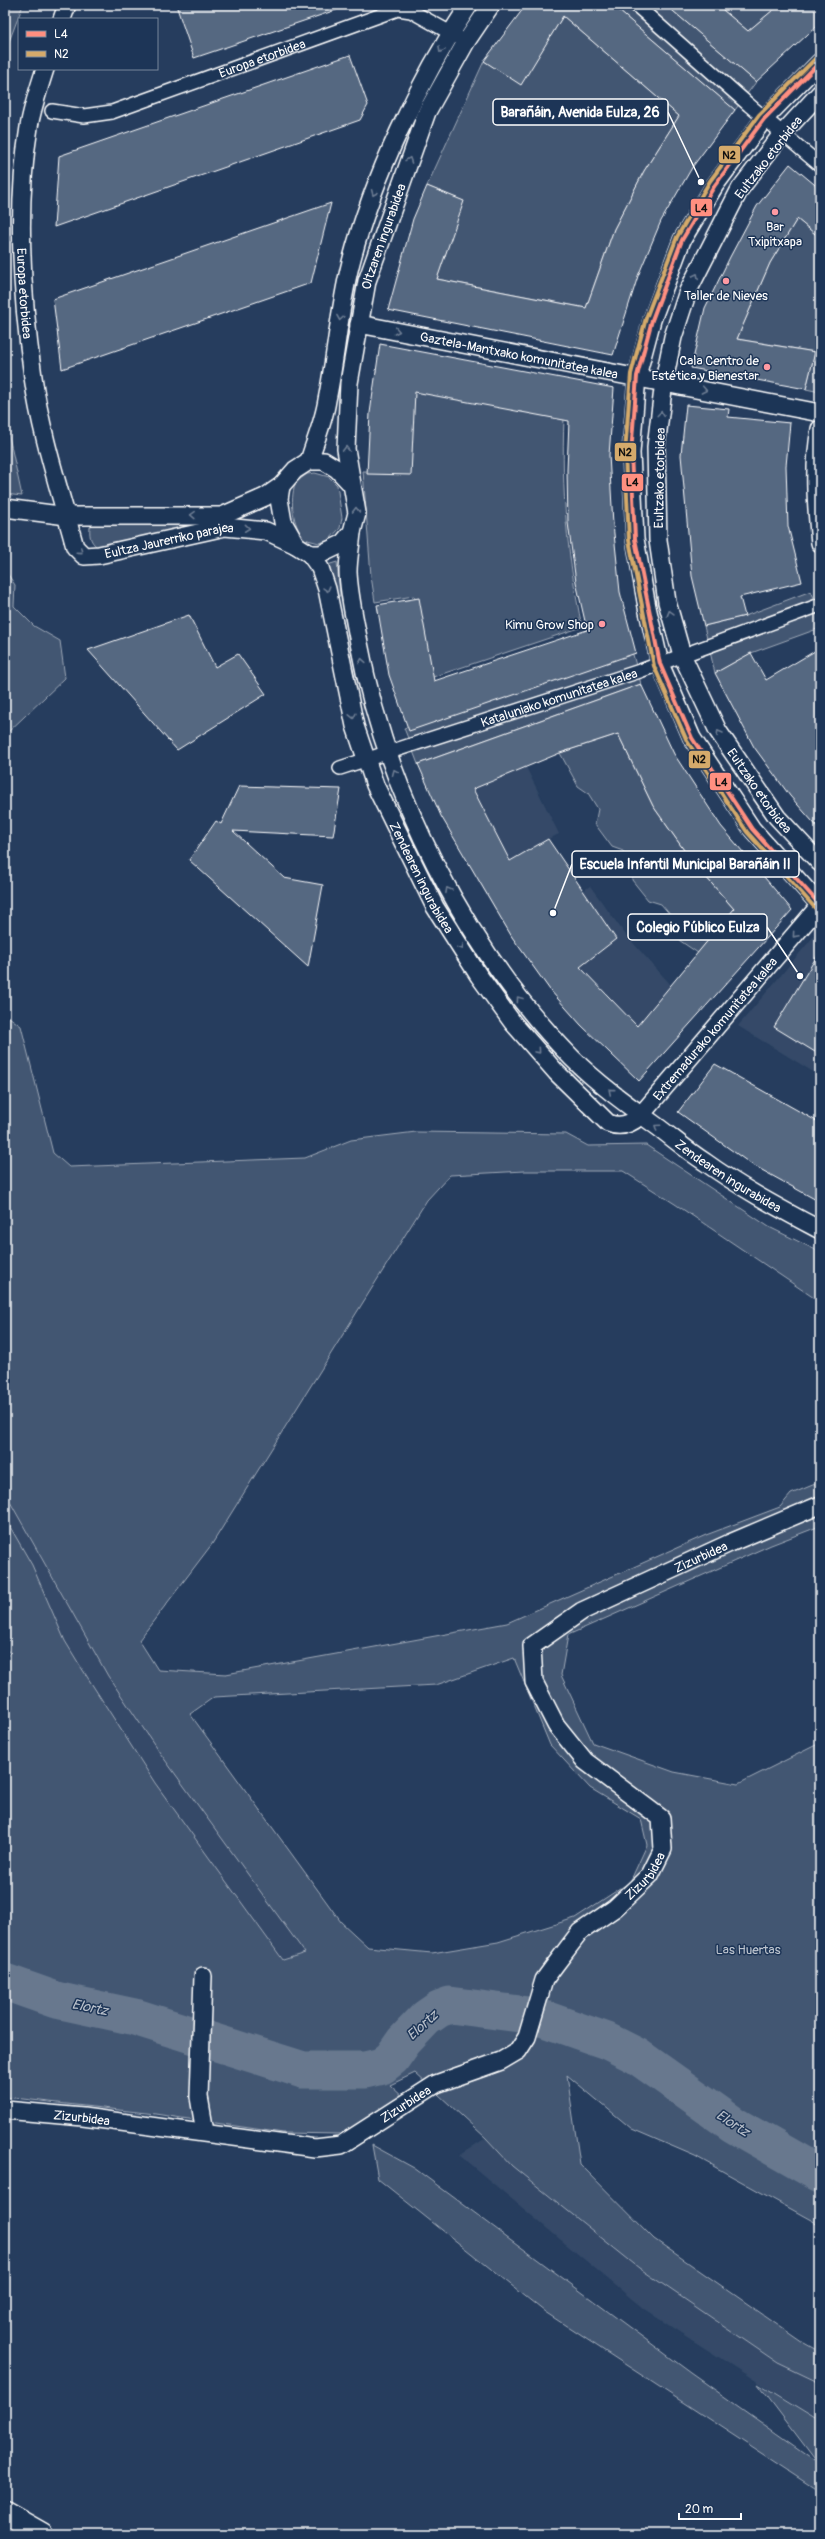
<svg xmlns="http://www.w3.org/2000/svg" width="825" height="2539" font-family="Pangolin,sans-serif">
	<rect width="100%" height="100%" fill="#263d5e"/>
	<filter id="ink" filterUnits="userSpaceOnUse"><feTurbulence type="fractalNoise" baseFrequency=".025" numOctaves="2"/><feDisplacementMap in="SourceGraphic" scale="8" xChannelSelector="R" yChannelSelector="G"/><feConvolveMatrix kernelMatrix="1 2 1 2 8 2 1 2 1" color-interpolation-filters="sRGB"/></filter>
	<g filter="url(#ink)">
		<path fill="#344a68" d="M526 767 559 834 548 839 583 891 590 886 625 934 671 985 637 1026 580 967 512 937 477 880 510 861 473 789Z
			M820 929V1076L738 1026Z
			M5 1493 108 1676 160 1753 305 1953 351 2003 283 1960 155 1783 79 1664 5 1542Z
			M486 2138 512 2166 639 2268 778 2363 820 2383V2422L645 2310 459 2155Z"/>
		<path fill="#425672" stroke="#a0aab8" fill-rule="evenodd" d="M5 5H23L5 52Z
			M612 5H666L756 82 735 110Z
			M717 5H779L748 31Z
			M563 16 679 116 644 171 614 229 586 308 437 279 463 201 427 186 484 61 521 84Z
			M797 219 820 238V392L806 389 815 352 737 339 770 263Z
			M411 389 564 418C561 492 567 554 582 627L430 678 414 596 375 602 371 576 363 471 406 472Z
			M5 418 22 496 5 494Z
			M315 473 329 477 337 485 342 518 340 528 329 540 319 543 304 539C292 522 290 503 295 483L307 474Z
			M98 520 209 522 100 549C91 543 89 538 90 527Z
			M337 562 340 596H333L324 566Z
			M5 570 15 585 14 606 34 626 60 641 65 678 5 735Z
			M811 591 820 612V628L751 653 715 673 704 626 745 616Z
			M632 651 641 684 418 764 404 728Z
			M618 734 653 806 691 860 734 909 698 953 673 936 672 917 661 904 648 900 632 880 633 868 623 851 612 847 595 824 598 809 588 793 578 786 560 753Z
			M5 1014 21 1026 53 1153 69 1167 305 1158 351 1140 416 1132 566 1134 588 1146 646 1145 769 1227 820 1252V1302L675 1204 623 1171H525L450 1175 427 1200 212 1544 139 1640 158 1670 226 1674 507 1623 706 1535 780 1507 791 1494 820 1482V1526L771 1545 568 1635 561 1675 593 1743 674 1772 738 1784 820 1743V2225L695 2156 632 2129 567 2075 580 2164 654 2239 804 2343 820 2352V2383L778 2363 639 2268 512 2166 486 2138 415 2073 390 2085 405 2099 340 2134 283 2133 155 2114 5 2097V1657L10 1654 5 1646V1518L32 1565 65 1641 79 1664 155 1783 283 1960 305 1953 160 1753 108 1676 5 1493ZM514 1658 550 1745 590 1788 641 1819 647 1845 630 1882 575 1918 498 1942 432 1953 368 1947 341 1922 190 1714 214 1697 436 1685Z
			M372 2145 414 2168 691 2373 817 2462 758 2384 820 2422V2492L545 2312 378 2179Z"/>
		<g fill="none" stroke-linecap="round" stroke-linejoin="round">
			<path stroke="#67788e" stroke-width="37" d="M5 1982 56 2000 135 2017 303 2070H365L382 2066 392 2058 404 2041 426 2018 439 2009 450 2005 536 2016 607 2041 637 2056 734 2125 820 2174"/>
		</g>
		<path fill="#556781" stroke="#fff" fill-rule="evenodd" d="M176 5H342V8L194 58Z
			M526 5H612L735 110 693 166 661 221 638 276 613 355 388 310 413 219 427 186 464 201 437 279 586 308 614 229 644 171 679 116 563 16 521 85 484 61Z
			M666 5H717L748 31 779 5H820V23L756 82Z
			M350 55 368 105 360 120 54 227 59 156Z
			M790 164 820 189V238L797 219 770 263 737 339 815 352 806 389 691 368 705 308 730 257 757 206Z
			M331 203 311 283 62 369 53 299Z
			M380 344 614 388 609 455 613 524 620 592 636 653 409 731 389 675 377 605 419 598 434 681 587 630 576 582 568 523 567 470 569 421 415 392 411 475 367 474 370 413Z
			M686 405 729 409 728 417 790 423 786 466 788 526 802 582 740 597 745 616 704 626 692 576 681 455Z
			M189 615 215 667 238 654 266 694 177 750 88 650Z
			M820 648V830L790 796 754 747 715 673 751 653 766 680Z
			M641 684 674 754 721 826 792 910 639 1081 581 1025 550 990 512 937 441 816 418 764ZM618 734 653 806 691 860 734 909 637 1026 580 967 616 939 548 839 510 861 473 789 560 753Z
			M239 786 341 789 333 836 233 831 284 878 323 885 308 967 189 860 216 821 221 824Z
			M820 951V1055L774 1027Z
			M715 1064 820 1123V1202L751 1164 678 1112Z"/>
		<g fill="none" stroke-linecap="round" stroke-linejoin="round">
			<g stroke="#fff" stroke-width="16">
				<g id="pedestrian">
					<path d="M636 5 749 105 820 165"/>
					<path id="s1" d="M52 111 84 116 112 112 398 9 411 11 458 37"/>
					<path id="s2" d="M340 768 640 671 820 605"/>
				</g>
			</g>
			<g stroke="#fff" stroke-width="20">
				<g id="minor">
					<path d="M62 19 67 5"/>
					<path d="M820 62 764 119 715 185 682 240 652 320 637 376 631 453 635 539 647 607 660 664 692 738 752 829 820 905"/>
					<path id="s3" d="M45 69C39 88 32 108 29 127 16 205 22 299 33 377 41 435 60 491 75 547L84 556 99 555 225 527 266 531 296 545"/>
					<path id="s4" d="M820 93 782 134 740 189 688 291 673 337 664 381 656 447 658 540 667 602 682 655 718 731 777 817 820 863"/>
					<path id="s5" d="M359 324 820 413"/>
					<path d="M820 429C813 467 816 504 820 543"/>
					<path d="M309 461C315 441 324 421 327 400 336 356 339 310 350 266 372 179 419 80 469 5"/>
					<path id="s6" d="M281 486 279 499 283 522 296 545 310 554H321L342 544 352 532 357 513 346 449 349 383 367 281 427 112 466 42 491 5"/>
					<path d="M5 508 67 516H222L265 497 281 486 295 470 309 461H324L337 469 351 484"/>
					<path id="s7" d="M352 532C351 545 348 559 348 572 349 596 355 620 359 643 386 791 466 950 572 1058 598 1084 629 1106 658 1127 674 1139 689 1152 705 1162 741 1188 781 1209 820 1230"/>
					<path id="s8" d="M310 554 320 568 327 589 355 726 375 785 435 907 479 976 513 1023 556 1072 608 1123C620 1128 631 1124 640 1116L820 905"/>
					<path d="M203 1976 199 2097 205 2132"/>
					<path id="s9" d="M5 2110 83 2117 315 2148 341 2145 436 2084 501 2061 518 2051 527 2037 544 1980 555 1965 580 1932 615 1908 650 1875 663 1849 661 1818 585 1761 556 1725 534 1682 532 1646 582 1611 730 1543 820 1505"/>
				</g>
			</g>
			<g stroke="#fff" stroke-width="25">
				<path id="motorway" d="M5 2513 42 2534"/>
			</g>
			<use href="#pedestrian" stroke="#1d3557" stroke-width="13"/>
			<use href="#minor" stroke="#1d3557" stroke-width="17"/>
			<use href="#motorway" stroke="#1d3557" stroke-width="22"/>
			<g stroke="#1d3557" stroke-width="7">
				<path id="bus-1" d="M820 62 764 119 715 185 682 240 652 320 637 376 631 453 635 539 660 664 692 738 752 829 820 905"/>
			</g>
			<g stroke="#1d3557" stroke-width="7">
				<path id="bus-2" d="M816 909 747 832 687 741 654 666 629 540 625 453 631 374 646 318 677 237 710 181 759 115 816 58"/>
			</g>
			<use href="#bus-1" stroke="#ff8f80" stroke-width="4"/>
			<use href="#bus-2" stroke="#d5aa6b" stroke-width="4"/>
		</g>
		<defs><path id="oneway-chevron" d="M-2-3.5L2.5 0L-2 3.5" fill="none" stroke-width="1.6" stroke-linecap="round" stroke-linejoin="round"/></defs>
		<g stroke="#6c7c92">
			<use href="#oneway-chevron" transform="translate(441 50) rotate(118)"/>
			<use href="#oneway-chevron" transform="translate(409 160) rotate(-70)"/>
			<use href="#oneway-chevron" transform="translate(374 193) rotate(113)"/>
			<use href="#oneway-chevron" transform="translate(696 276) rotate(-63)"/>
			<use href="#oneway-chevron" transform="translate(340 318) rotate(99)"/>
			<use href="#oneway-chevron" transform="translate(397 331) rotate(11)"/>
			<use href="#oneway-chevron" transform="translate(704 390) rotate(11)"/>
			<use href="#oneway-chevron" transform="translate(661 414) rotate(-83)"/>
			<use href="#oneway-chevron" transform="translate(346 449) rotate(-91)"/>
			<use href="#oneway-chevron" transform="translate(356 510) rotate(-91)"/>
			<use href="#oneway-chevron" transform="translate(193 515) rotate(-178)"/>
			<use href="#oneway-chevron" transform="translate(247 528) rotate(6)"/>
			<use href="#oneway-chevron" transform="translate(80 551) rotate(41)"/>
			<use href="#oneway-chevron" transform="translate(327 589) rotate(74)"/>
			<use href="#oneway-chevron" transform="translate(670 613) rotate(-106)"/>
			<use href="#oneway-chevron" transform="translate(362 661) rotate(-100)"/>
			<use href="#oneway-chevron" transform="translate(353 716) rotate(77)"/>
			<use href="#oneway-chevron" transform="translate(719 733) rotate(-121)"/>
			<use href="#oneway-chevron" transform="translate(395 772) rotate(-112)"/>
			<use href="#oneway-chevron" transform="translate(448 890) rotate(-119)"/>
			<use href="#oneway-chevron" transform="translate(795 935) rotate(131)"/>
			<use href="#oneway-chevron" transform="translate(461 947) rotate(58)"/>
			<use href="#oneway-chevron" transform="translate(519 999) rotate(-126)"/>
			<use href="#oneway-chevron" transform="translate(538 1051) rotate(49)"/>
			<use href="#oneway-chevron" transform="translate(611 1091) rotate(-140)"/>
			<use href="#oneway-chevron" transform="translate(657 1127) rotate(-145)"/>
		</g>
	</g>
	<g fill="#ff9aa2" stroke="#1d3557" stroke-width="1.5">
		<circle cx="775" cy="212" r="4"/>
		<circle cx="726" cy="281" r="4"/>
		<circle cx="767" cy="367" r="4"/>
		<circle cx="602" cy="624" r="4"/>
	</g>
	<g text-anchor="middle" stroke-width="3" stroke-linejoin="round" paint-order="stroke">
		<g font-size="13" fill="#fff" stroke="#1d3557">
			<text dy="5" stroke="none"><textPath href="#s1" startOffset="220">Europa etorbidea</textPath></text>
			<text transform="translate(768 157) rotate(-52)" y="5">Eultzako etorbidea</text>
			<text dy="5" stroke="none"><textPath href="#s6" startOffset="431">Oltzaren ingurabidea</textPath></text>
			<text dy="5" stroke="none"><textPath href="#s3" startOffset="227">Europa etorbidea</textPath></text>
			<text dy="5" stroke="none"><textPath href="#s5" startOffset="163">Gaztela-Mantxako komunitatea kalea</textPath></text>
			<text transform="translate(659 478) rotate(-89)" y="5">Eultzako etorbidea</text>
			<text dy="5" stroke="none"><textPath href="#s3" startOffset="586">Eultza Jaurerriko parajea</textPath></text>
			<text dy="5" stroke="none"><textPath href="#s2" startOffset="230">Kataluniako komunitatea kalea</textPath></text>
			<text dy="5" stroke="none"><textPath href="#s4" startOffset="767">Eultzako etorbidea</textPath></text>
			<text dy="5" stroke="none"><textPath href="#s8" startOffset="345">Zendearen ingurabidea</textPath></text>
			<text dy="5" stroke="none"><textPath href="#s8" startOffset="805">Extremadurako komunitatea kalea</textPath></text>
			<text dy="5" stroke="none"><textPath href="#s7" startOffset="781">Zendearen ingurabidea</textPath></text>
			<text dy="5" stroke="none"><textPath href="#s9" startOffset="1244">Zizurbidea</textPath></text>
			<text dy="5" stroke="none"><textPath href="#s9" startOffset="763">Zizurbidea</textPath></text>
			<text dy="5" stroke="none"><textPath href="#s9" startOffset="415">Zizurbidea</textPath></text>
			<text dy="5" stroke="none"><textPath href="#s9" startOffset="77">Zizurbidea</textPath></text>
		</g>
		<g font-size="13" fill="#fff" stroke="#1d3557">
			<text x="775" y="231">Bar<tspan x="775" dy="15">Txipitxapa</tspan></text>
			<text x="726" y="300">Taller de Nieves</text>
			<text x="759" y="365" text-anchor="end">Cala Centro de<tspan x="759" dy="15">Estética y Bienestar</tspan></text>
			<text x="594" y="629" text-anchor="end">Kimu Grow Shop</text>
		</g>
		<g font-size="13" fill="#bdc4ce" stroke="#1d3557">
			<text x="748" y="1954">Las Huertas</text>
		</g>
		<g font-size="14" font-style="italic" fill="#bbc2cc" stroke="#1d3557">
			<text transform="translate(90 2007) rotate(12)" y="5">Elortz</text>
			<text transform="translate(422 2025) rotate(-42)" y="5">Elortz</text>
			<text transform="translate(733 2123) rotate(33)" y="5">Elortz</text>
		</g>
	</g>
	<path fill="none" stroke="#fff" stroke-width="1.5" d="M701 182L668 112M553 913L572 864M800 976L767 927"/>
	<g fill="#fff" stroke="#1d3557" stroke-width="1.5">
		<circle cx="701" cy="182" r="4"/>
		<circle cx="553" cy="913" r="4"/>
		<circle cx="800" cy="976" r="4"/>
	</g>
	<g fill="#1d3557" stroke="#fff" stroke-width="1.5">
		<rect x="493" y="99" width="175" height="26" rx="4"/>
		<rect x="572" y="851" width="227" height="26" rx="4"/>
		<rect x="628" y="914" width="139" height="26" rx="4"/>
	</g>
	<g font-size="14" text-anchor="middle" font-weight="bold" fill="#fff">
		<text x="580" y="117">Barañáin, Avenida Eulza, 26</text>
		<text x="685" y="869">Escuela Infantil Municipal Barañáin II</text>
		<text x="698" y="932">Colegio Público Eulza</text>
	</g>
	<g stroke="#1d3557" stroke-width="1.5">
		<rect x="718" y="145" width="23" height="19" rx="4" fill="#d5aa6b"/>
		<rect x="690" y="198" width="23" height="19" rx="4" fill="#ff8f80"/>
		<rect x="614" y="442" width="23" height="20" rx="4" fill="#d5aa6b"/>
		<rect x="621" y="473" width="23" height="19" rx="4" fill="#ff8f80"/>
		<rect x="688" y="750" width="23" height="19" rx="4" fill="#d5aa6b"/>
		<rect x="709" y="772" width="23" height="19" rx="4" fill="#ff8f80"/>
	</g>
	<g font-size="11" text-anchor="middle" font-weight="bold" fill="#111">
		<text x="729" y="159">N2</text>
		<text x="701" y="212">L4</text>
		<text x="625" y="456">N2</text>
		<text x="632" y="486">L4</text>
		<text x="699" y="763">N2</text>
		<text x="721" y="786">L4</text>
	</g>
	<rect width="825" height="2539" fill="none" stroke="#1d3557" stroke-width="20"/>
	<rect x="10" y="10" width="805" height="2519" fill="none" stroke="#fff" stroke-width="1.5" filter="url(#ink)"/>
	<rect x="18" y="18" width="140" height="52" fill="#1d3557" stroke="#77869a"/>
	<rect x="26" y="31" width="20" height="6" fill="#ff8f80" stroke="#77869a"/>
	<text x="54" y="38" font-size="12" fill="#ffffff">L4</text>
	<rect x="26" y="51" width="20" height="6" fill="#d5aa6b" stroke="#77869a"/>
	<text x="54" y="58" font-size="12" fill="#ffffff">N2</text>
	<path d="M679 2513v6h62v-6" fill="none" stroke="#ffffff" stroke-width="2"/>
	<text x="685" y="2513" font-size="12" fill="#ffffff" stroke="#1d3557" stroke-width="3" paint-order="stroke">20 m</text>
</svg>
